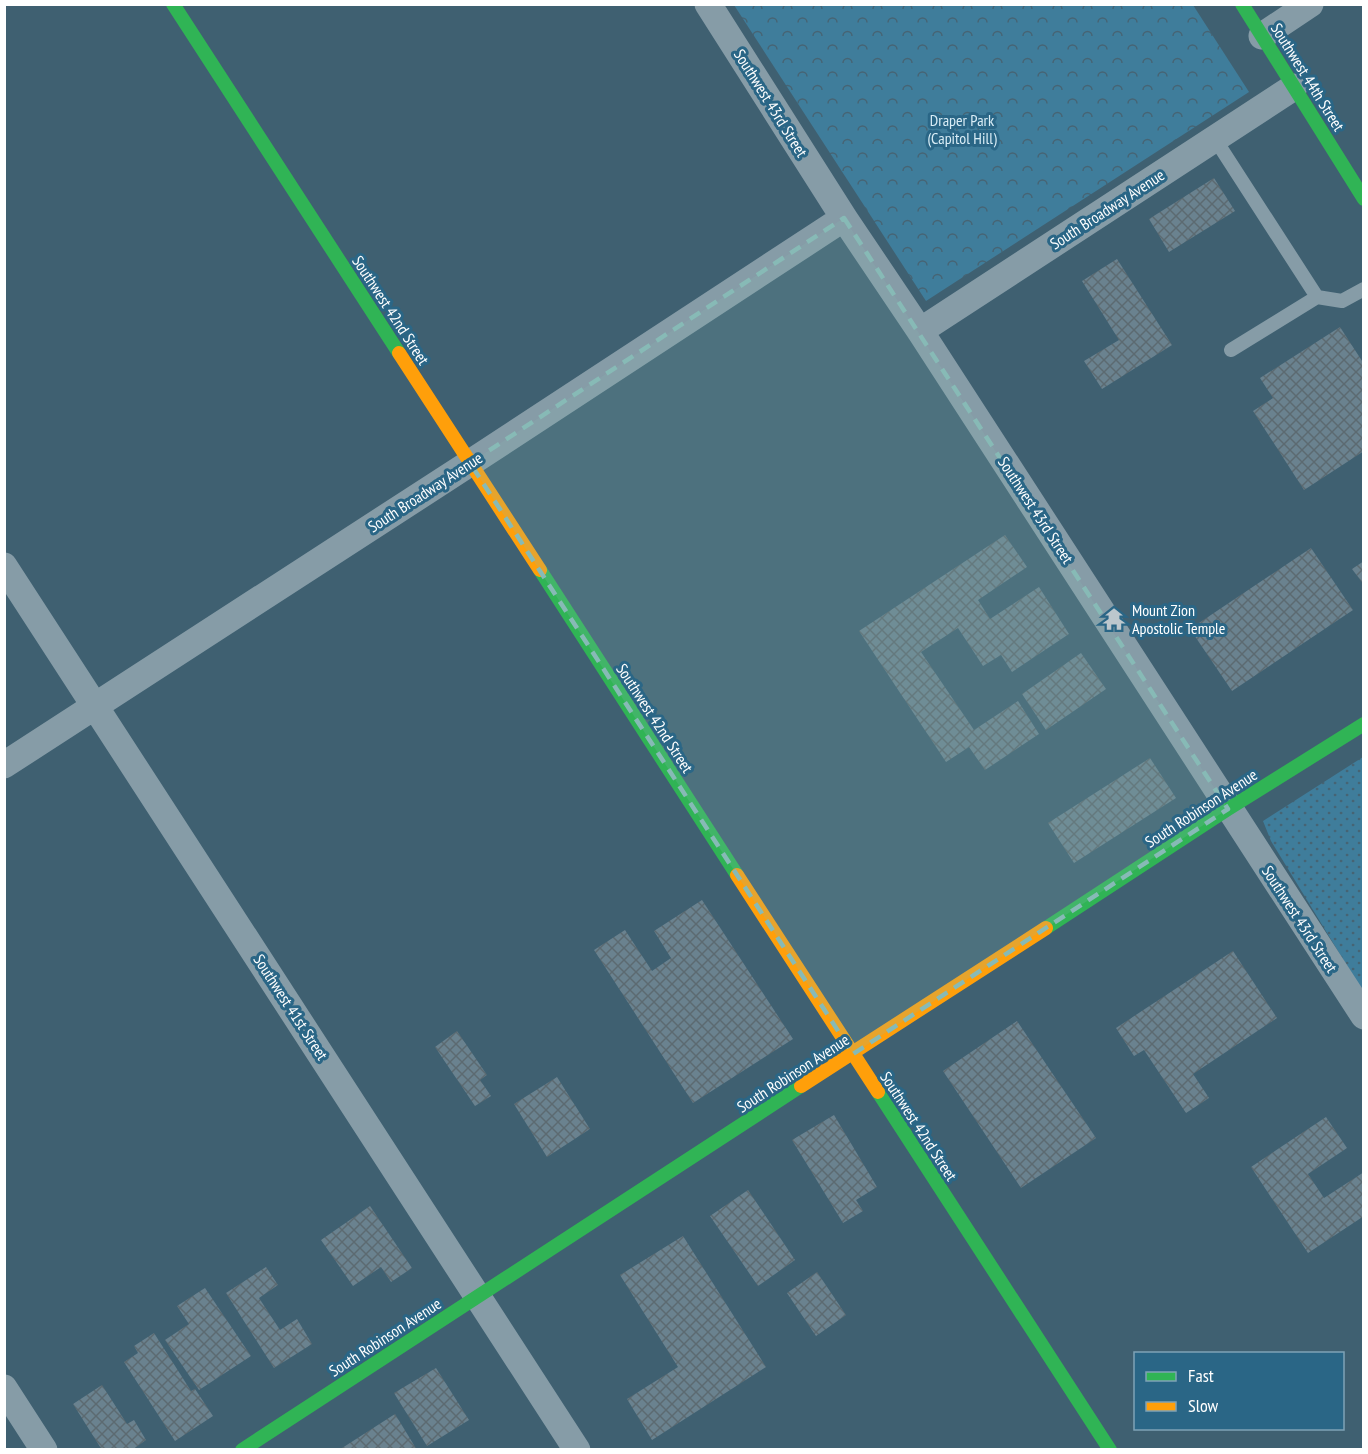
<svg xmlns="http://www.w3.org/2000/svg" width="1368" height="1454" font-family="'PT Sans Narrow',sans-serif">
	<defs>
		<pattern id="grass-dots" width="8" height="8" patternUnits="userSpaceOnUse" patternTransform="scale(1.5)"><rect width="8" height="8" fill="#3f7d9b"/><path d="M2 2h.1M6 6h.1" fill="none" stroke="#466474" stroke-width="1.8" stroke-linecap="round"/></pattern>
		<pattern id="park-crowns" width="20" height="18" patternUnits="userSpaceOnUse" patternTransform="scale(1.5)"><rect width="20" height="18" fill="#3f7d9b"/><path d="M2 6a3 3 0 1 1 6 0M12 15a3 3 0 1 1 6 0" fill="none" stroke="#466474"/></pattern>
		<pattern id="building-cross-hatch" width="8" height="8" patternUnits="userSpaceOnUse" patternTransform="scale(1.5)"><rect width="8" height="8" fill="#6a828f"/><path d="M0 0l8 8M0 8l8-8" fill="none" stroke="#5c6a71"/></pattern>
	</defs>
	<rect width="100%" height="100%" fill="#3f6071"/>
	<path fill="url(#grass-dots)" d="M1363 757V992L1271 841 1263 821Z"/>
	<path fill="url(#park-crowns)" d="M734 5H1193L1249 92 926 301Z"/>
	<path fill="url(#building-cross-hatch)" d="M1214 178 1235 211 1169 252 1149 219Z
		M1117 259 1172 345 1102 389 1084 361 1119 340 1082 281Z
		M1340 327 1364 364V451L1304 490 1253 411 1273 398 1260 378Z
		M1005 535 1027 567 978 600 990 619 1039 587 1069 634 1012 672 1001 655 983 666 958 628 921 652 974 730 1018 701 1039 734 985 770 969 747 946 762 859 631Z
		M1311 548 1353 610 1232 691 1190 629Z
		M1364 561V585L1352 569Z
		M1081 653 1106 689 1046 730 1022 694Z
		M1150 758 1176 798 1074 863 1048 823Z
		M702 900 793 1039 693 1103 594 950 625 930 652 971 671 958 654 931Z
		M1233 951 1277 1018 1193 1074 1209 1098 1186 1113 1144 1050 1134 1056 1116 1028Z
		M1017 1021 1096 1138 1021 1188 943 1071Z
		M457 1031 487 1075 480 1080 491 1096 475 1106 435 1047Z
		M557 1077 590 1129 547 1157 514 1104Z
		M834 1115 877 1187 856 1200 863 1211 843 1223 792 1140Z
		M1326 1117 1347 1148 1308 1174 1324 1198 1364 1172V1216L1308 1253 1251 1167Z
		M748 1190 795 1260 758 1286 710 1216Z
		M370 1206 412 1268 391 1282 381 1267 353 1286 321 1240Z
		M683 1236 766 1367 652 1440 627 1399 678 1367 620 1275Z
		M266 1267 278 1285 259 1298 280 1330 297 1319 312 1344 274 1368 226 1293Z
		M817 1272 846 1315 816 1336 787 1293Z
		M205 1288 251 1356 199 1390 165 1340 189 1324 177 1306Z
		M154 1333 191 1391 195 1389 213 1416 175 1441 124 1362 138 1353 134 1346Z
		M436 1368 469 1420 427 1446 394 1393Z
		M102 1385 127 1424 134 1420 146 1440 132 1450H102L73 1404Z
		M395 1414 417 1450H339Z"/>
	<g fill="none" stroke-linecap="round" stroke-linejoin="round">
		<path stroke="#869ca7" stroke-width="14" d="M1215 139 1317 297 1342 301 1364 289
			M1231 350 1317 297"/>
		<path stroke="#869ca7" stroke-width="27" d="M708 4 844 218 920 331 1364 1016
			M1262 36 1310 4
			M920 331 1294 87
			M4 566 577 1450
			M4 765 470 463 844 218
			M4 1388 44 1450"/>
		<path stroke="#30b455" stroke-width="14" d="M173 4 399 353
			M1242 4 1364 199
			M540 570 737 875
			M1046 928 1228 809 1364 724
			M878 1092 1110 1450
			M242 1450 801 1086"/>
		<path stroke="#ff9f0a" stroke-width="14" d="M399 353 540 570
			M737 875 878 1092
			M801 1086 1046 928"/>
	</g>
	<path fill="#87bab6" fill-opacity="0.2" stroke="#87bab6" stroke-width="4.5" stroke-dasharray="12 8" stroke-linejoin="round" d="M844 218 1228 809 853 1054 470 463Z"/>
	<defs>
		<g id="temple-bare" transform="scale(1.8)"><path d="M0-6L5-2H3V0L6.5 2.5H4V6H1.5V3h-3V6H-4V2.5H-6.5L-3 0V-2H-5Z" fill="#bcc7cd" stroke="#2a6686" stroke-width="2.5" paint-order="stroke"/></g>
	</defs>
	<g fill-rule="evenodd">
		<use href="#temple-bare" x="1114" y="619"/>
	</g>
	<g text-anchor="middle" stroke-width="6" stroke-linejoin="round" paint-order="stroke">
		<g font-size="16" fill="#fff" stroke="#2a6686">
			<text transform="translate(1308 77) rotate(58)" y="6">Southwest 44th Street</text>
			<text transform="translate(771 103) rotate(58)" y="6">Southwest 43rd Street</text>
			<text transform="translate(1107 209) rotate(-33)" y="6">South Broadway Avenue</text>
			<text transform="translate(391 310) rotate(57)" y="6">Southwest 42nd Street</text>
			<text transform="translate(425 492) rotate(-33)" y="6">South Broadway Avenue</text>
			<text transform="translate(1036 510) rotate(57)" y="6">Southwest 43rd Street</text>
			<text transform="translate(655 718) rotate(57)" y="6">Southwest 42nd Street</text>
			<text transform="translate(1201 808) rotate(-33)" y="6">South Robinson Avenue</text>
			<text transform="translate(1300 919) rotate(57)" y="6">Southwest 43rd Street</text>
			<text transform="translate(291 1007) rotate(57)" y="6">Southwest 41st Street</text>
			<text transform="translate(793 1073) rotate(-33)" y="6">South Robinson Avenue</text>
			<text transform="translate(919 1126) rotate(57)" y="6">Southwest 42nd Street</text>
			<text transform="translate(385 1337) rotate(-33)" y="6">South Robinson Avenue</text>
		</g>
		<g font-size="16" fill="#d9edf6" stroke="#2a6686">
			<text x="962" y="126">Draper Park<tspan x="962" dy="18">(Capitol Hill)</tspan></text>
		</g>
		<g font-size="16" fill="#fff" stroke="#2a6686" text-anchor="start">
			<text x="1132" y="616">Mount Zion<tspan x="1132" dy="18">Apostolic Temple</tspan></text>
		</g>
	</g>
	<rect width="1368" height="1454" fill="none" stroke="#ffffff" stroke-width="12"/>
	<rect x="1134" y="1352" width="210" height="78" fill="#2a6686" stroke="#7fa3b6" stroke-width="1.5"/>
	<rect x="1146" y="1372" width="30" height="9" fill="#30b455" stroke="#7fa3b6" stroke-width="1.5"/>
	<text x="1188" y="1382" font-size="18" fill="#ffffff">Fast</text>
	<rect x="1146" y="1402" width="30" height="9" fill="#ff9f0a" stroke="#7fa3b6" stroke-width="1.5"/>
	<text x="1188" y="1412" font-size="18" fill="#ffffff">Slow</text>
</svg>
